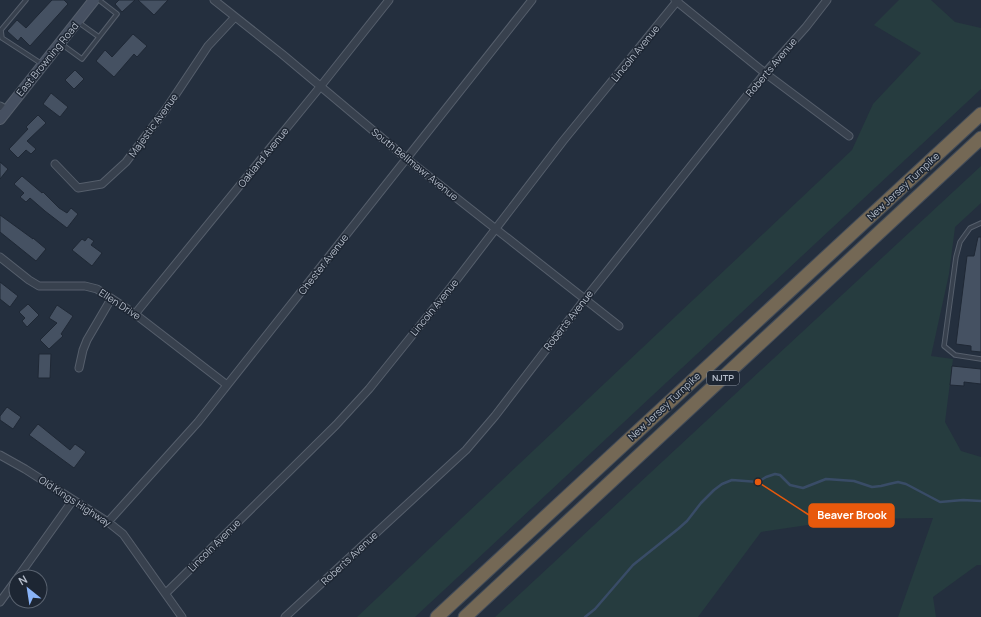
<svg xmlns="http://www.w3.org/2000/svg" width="981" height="617" font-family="Manrope,sans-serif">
	<rect width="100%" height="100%" fill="#242f3e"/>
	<path fill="#263c3f" d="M899 0H931L955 22 981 28V89L415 617H357L852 150 873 104 921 53 874 25Z
		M981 166V203L955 227 949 274 931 356 953 359 945 422 961 451 981 457V565H977L933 597 936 617H898L933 518 848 519 761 532 698 617H495Z"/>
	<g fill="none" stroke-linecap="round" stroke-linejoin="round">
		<path stroke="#394c67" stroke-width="2.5" d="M585 617 595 609 633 565 678 529 687 521 701 503 714 490 722 484 732 480 758 482 766 477 775 474 780 475 790 485 803 488 826 479 854 481 872 487 881 486 889 484 898 482 906 484 940 502 963 500 981 501"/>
	</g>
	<path fill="#455162" stroke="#1f2835" d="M52 0H64L68 4 30 46 21 37 18 41 7 31 17 20 26 28Z
		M119 0H135L122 12 115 4Z
		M138 0H168L154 15Z
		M133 34 147 46 137 57 134 54 114 77 96 61 105 50 112 57Z
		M75 70 84 79 74 89 65 80Z
		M51 93 68 107 60 117 43 104Z
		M38 115 46 123 27 141 36 149 31 154 26 150 18 158 9 149 28 129 26 127Z
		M0 162 8 169 0 179Z
		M22 176 42 193 43 192 59 208 67 213 71 208 78 214 67 228 45 211 30 198 26 202 20 197 24 193 14 184Z
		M0 215 33 239V238L46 249 36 261 0 232Z
		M88 237 94 241 91 245 102 253 92 266 72 250 82 239 85 241Z
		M978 237H981V352L971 351V346L956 344 967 256H974Z
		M0 282 18 296 10 307 0 299Z
		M28 304 39 315 27 327 22 321 25 318 19 312Z
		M57 305 73 316 61 334 63 336 49 349 40 340 57 323 49 318Z
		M39 354H51L50 378H38Z
		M952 366 981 369V384L964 382V386L950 385Z
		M7 407 21 417 13 429 0 420V416Z
		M38 424 70 450 75 444 86 452 74 468 29 435Z"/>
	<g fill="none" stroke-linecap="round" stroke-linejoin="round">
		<g stroke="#565f6c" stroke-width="5.5">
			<path id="lane" d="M26 0 1 30 2 38 42 64
				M78 22 99 37
				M60 43 82 59 117 14 99 0
				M981 223 970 228 960 242 956 257 944 346 955 355 981 359"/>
		</g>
		<g stroke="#565f6c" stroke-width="9">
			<path id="street" d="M214 0 282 54 407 159 619 326
				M675 0 765 73 849 136
				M0 106 7 110
				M55 164 78 188 102 184 126 162 166 109 208 46 235 17
				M0 257 29 280 39 286H85L97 289 135 314 227 385
				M135 314 320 87 389 0
				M79 368 83 350 87 340 111 299
				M0 455 25 469 108 522 123 534 182 617
				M108 522 198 422 532 0
				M18 577 73 500
				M166 593 336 425 369 389 451 287 563 141 678 0
				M0 602 16 580
				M285 617 466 450 495 416 585 299 765 73 806 27 827 0"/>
		</g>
		<g stroke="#565f6c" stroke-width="12">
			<path id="secondary" d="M0 119 94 0"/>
		</g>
		<g stroke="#434c59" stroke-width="15">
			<path id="highway" d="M437 617 981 114
				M465 617 981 138"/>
		</g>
		<use href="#lane" stroke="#38414e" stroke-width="3.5"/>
		<use href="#street" stroke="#38414e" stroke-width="7"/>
		<use href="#secondary" stroke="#465061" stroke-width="10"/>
		<use href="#highway" stroke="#746855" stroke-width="13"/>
	</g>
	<g text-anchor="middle" stroke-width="3" stroke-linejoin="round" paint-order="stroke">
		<rect fill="#1d2633" stroke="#878f9c" stroke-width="1" x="707" y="371" width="32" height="14" rx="3"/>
		<g font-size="9" font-weight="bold" fill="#b4bcc9">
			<text x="723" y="381">NJTP</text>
		</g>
		<g font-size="10" fill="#b4bcc9" stroke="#1d2633">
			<text transform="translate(635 53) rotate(-51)" y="4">Lincoln Avenue</text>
			<text transform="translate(47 59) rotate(-51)" y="4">East Browning Road</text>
			<text transform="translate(771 67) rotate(-50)" y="4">Roberts Avenue</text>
			<text transform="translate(153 125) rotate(-54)" y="4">Majestic Avenue</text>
			<text transform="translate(263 157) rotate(-51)" y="4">Oakland Avenue</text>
			<text transform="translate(415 164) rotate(39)" y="4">South Bellmawr Avenue</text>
			<text transform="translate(903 186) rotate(-43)" y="4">New Jersey Turnpike</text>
			<text transform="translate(323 264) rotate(-52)" y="4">Chester Avenue</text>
			<text transform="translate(120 304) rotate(33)" y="4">Ellen Drive</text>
			<text transform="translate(434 307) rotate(-51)" y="4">Lincoln Avenue</text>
			<text transform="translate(568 320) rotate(-52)" y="4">Roberts Avenue</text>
			<text transform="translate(664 406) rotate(-43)" y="4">New Jersey Turnpike</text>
			<text transform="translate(75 501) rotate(33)" y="4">Old Kings Highway</text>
			<text transform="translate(214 545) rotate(-45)" y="4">Lincoln Avenue</text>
			<text transform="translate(349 558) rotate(-43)" y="4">Roberts Avenue</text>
		</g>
	</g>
	<path fill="none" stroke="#e8590c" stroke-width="1.5" d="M758 482L809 515"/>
	<circle fill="#e8590c" stroke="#1d2633" stroke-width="1.5" cx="758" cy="482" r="4"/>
	<rect fill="#e8590c" stroke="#e8590c" stroke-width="1.5" x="809" y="504" width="85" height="23" rx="4"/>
	<g font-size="11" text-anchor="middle" font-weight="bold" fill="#fff">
		<text x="852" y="519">Beaver Brook</text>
	</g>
	<g transform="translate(28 589) rotate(330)"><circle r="19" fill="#1d2633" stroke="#59626f"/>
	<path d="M0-3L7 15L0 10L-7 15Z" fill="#8ab4f8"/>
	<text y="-6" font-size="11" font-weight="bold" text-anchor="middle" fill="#b4bcc9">N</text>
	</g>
</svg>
